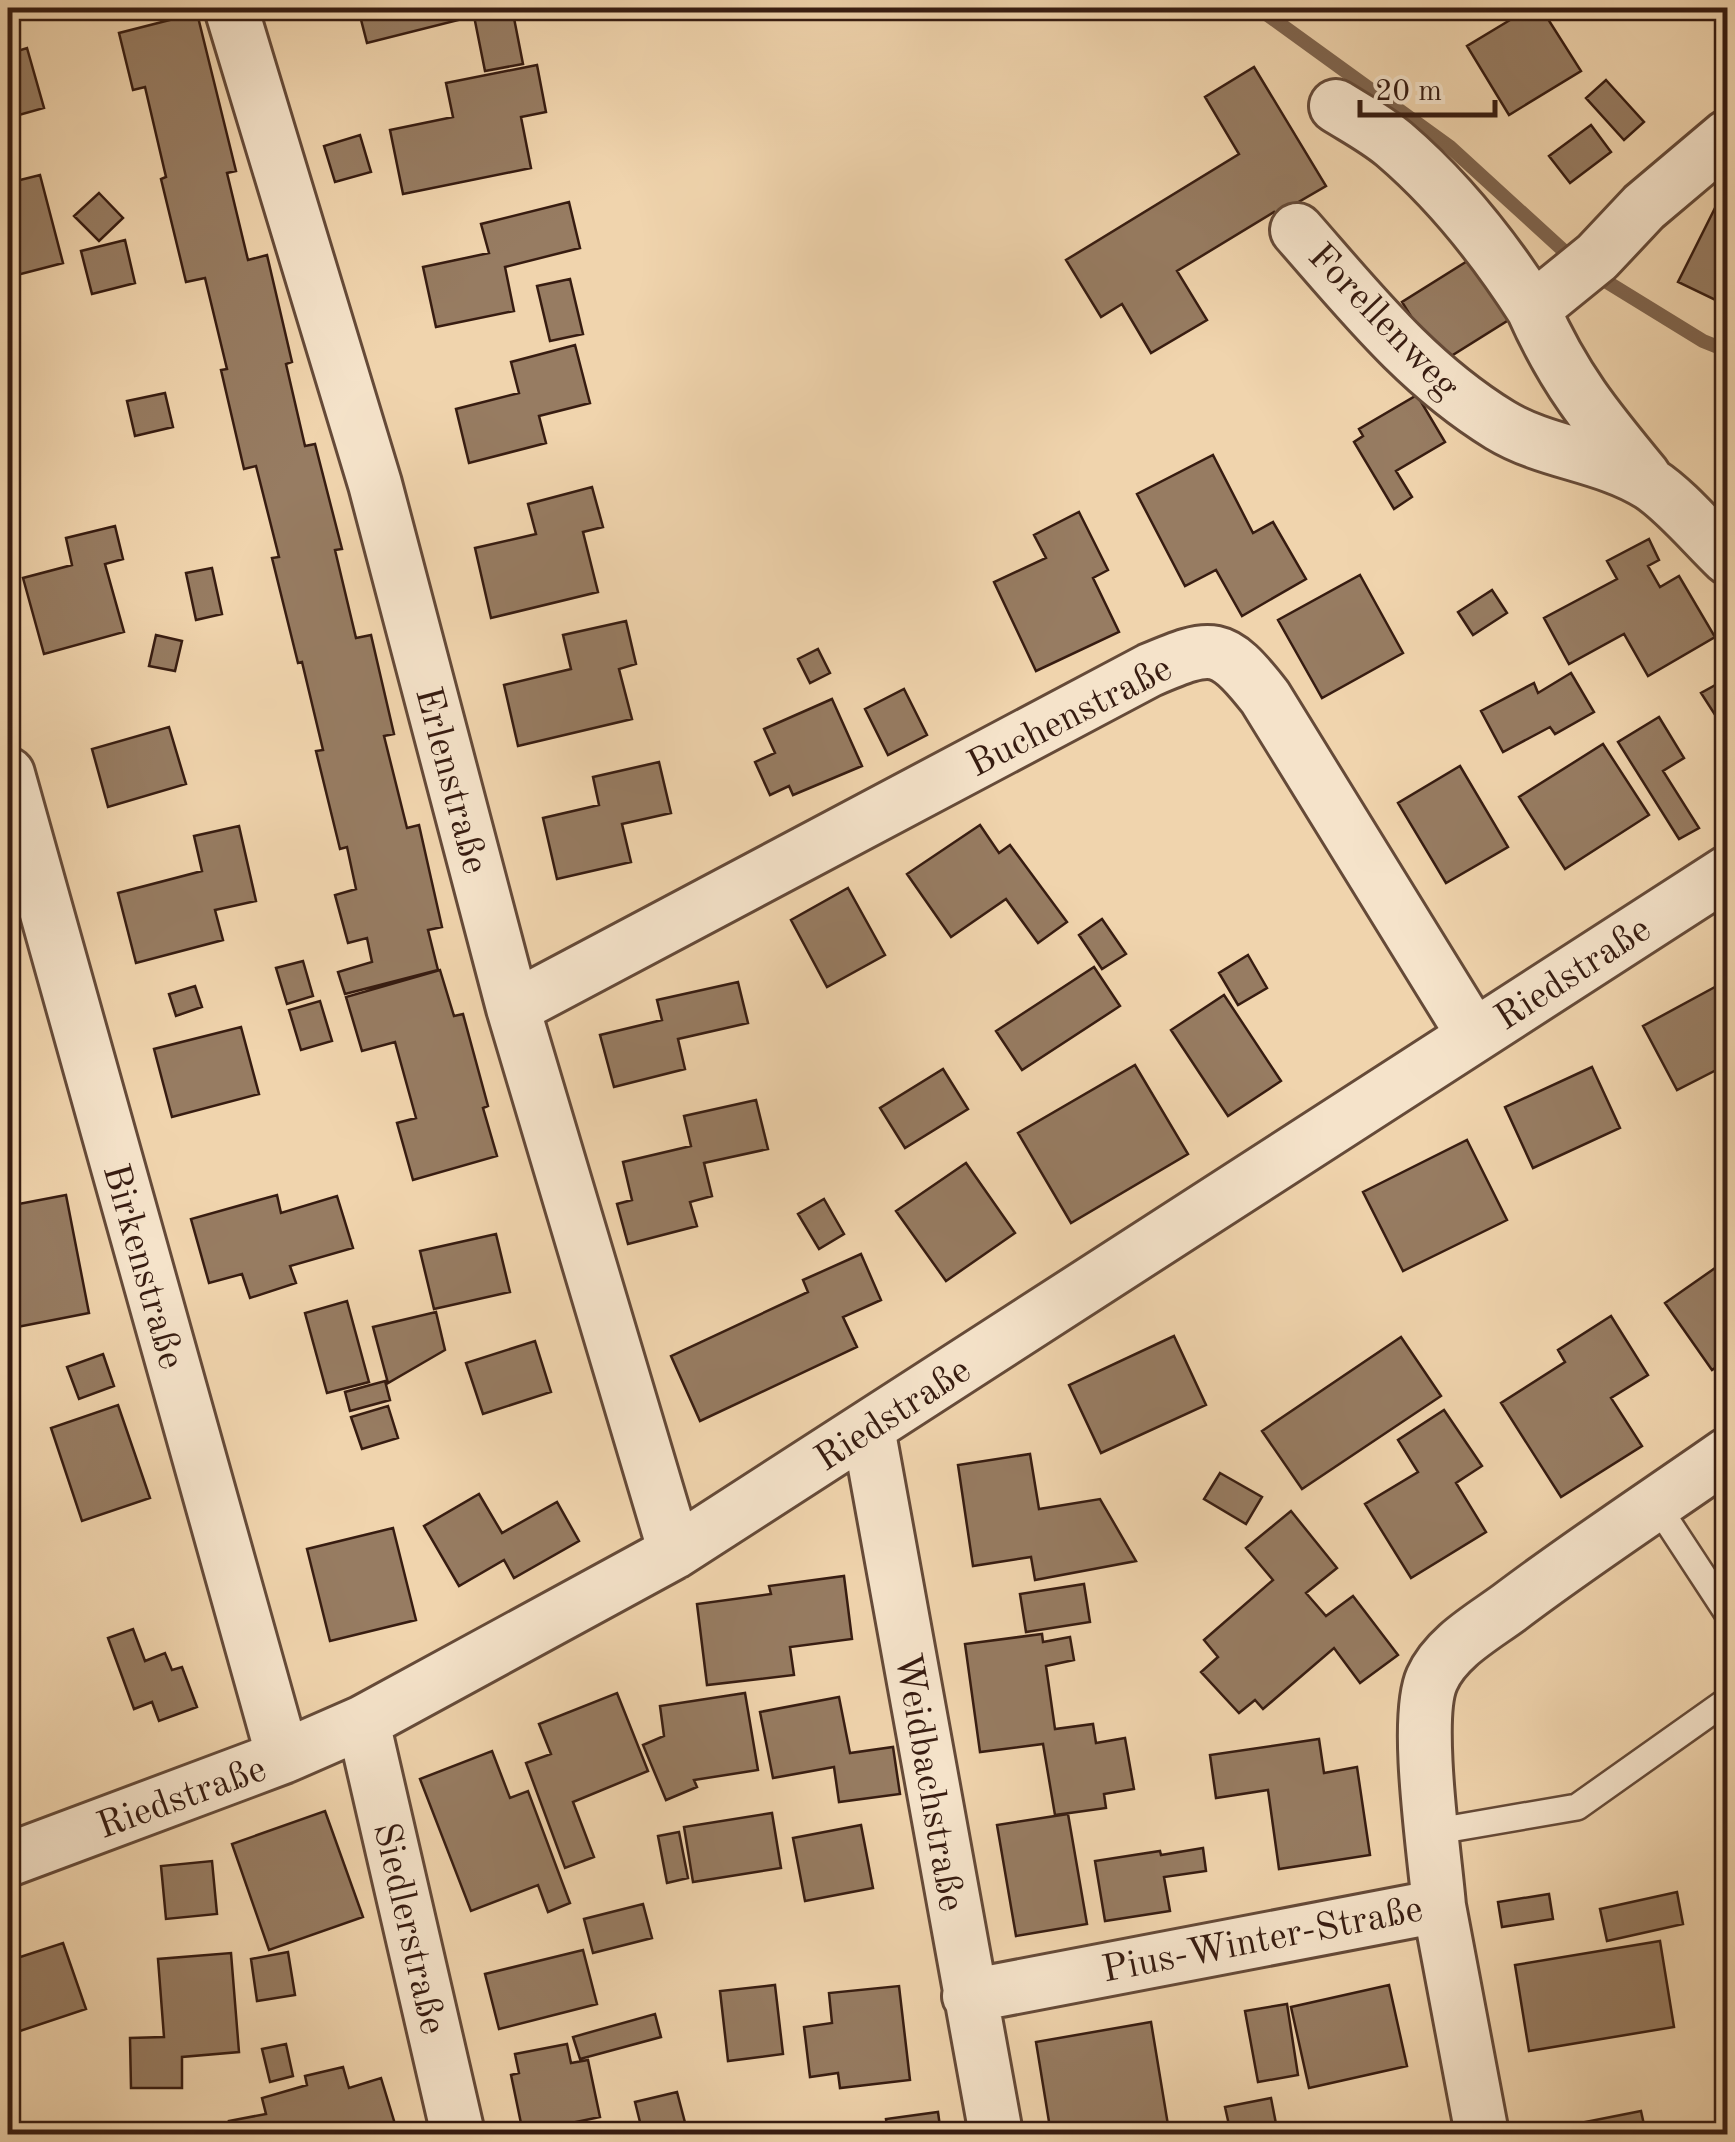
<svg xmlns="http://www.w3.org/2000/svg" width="1735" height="2142" font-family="'Old Standard TT',serif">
	<rect width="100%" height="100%" fill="#f0d4ad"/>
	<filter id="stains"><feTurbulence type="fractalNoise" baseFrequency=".002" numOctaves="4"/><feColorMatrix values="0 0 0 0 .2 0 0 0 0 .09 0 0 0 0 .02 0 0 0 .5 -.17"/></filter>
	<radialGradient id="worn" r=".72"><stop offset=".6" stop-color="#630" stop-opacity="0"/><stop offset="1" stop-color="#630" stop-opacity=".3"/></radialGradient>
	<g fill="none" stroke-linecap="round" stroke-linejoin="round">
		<path stroke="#80654f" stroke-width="14" d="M1258 8 1450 147 1576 262
			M1594 274 1703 341 1728 351"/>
	</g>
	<path fill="#977c62" stroke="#371c11" stroke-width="2.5" d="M358 8H512L523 64 485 71 474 16 367 43Z
		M1530 8H1541L1581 71 1509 115 1467 46Z
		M197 13 236 171 227 173 248 260 267 255 292 362 286 364 305 446 315 444 342 549 335 550 356 638 371 635 394 734 384 736 407 828 419 825 442 927 428 930 438 970 345 994 338 972 372 962 367 938 348 943 335 895 356 889 347 847 340 849 316 751 323 750 302 662 298 663 272 558 279 557 256 466 244 469 221 370 227 369 205 278 186 282 161 179 166 177 145 87 133 90 119 33Z
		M27 48 44 108 8 118V54Z
		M537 65 546 112 521 117 531 168 403 194 390 130 453 117 446 83Z
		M1254 67 1326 186 1276 215 1274 212 1177 271 1207 320 1151 353 1122 304 1101 317 1066 260 1239 154 1205 97Z
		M1606 80 1644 122 1624 140 1586 98Z
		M1591 125 1611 152 1570 183 1549 156Z
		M360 135 371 172 335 182 324 146Z
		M40 175 63 263 17 275 8 240V183Z
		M1727 184H1728V306L1678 282Z
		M99 193 123 218 99 241 74 216Z
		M569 202 580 248 505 267 514 311 436 327 423 267 489 253 481 224Z
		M125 240 135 283 92 294 81 251Z
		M1477 255 1515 316 1440 363 1402 302Z
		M570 279 583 334 550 341 537 286Z
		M575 345 590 403 539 416 546 443 469 463 456 409 519 393 511 362Z
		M165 393 173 427 135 436 127 401Z
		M1417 395 1445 442 1396 471 1412 497 1394 509 1354 442 1363 436 1359 429Z
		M1213 455 1253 533 1273 522 1306 579 1242 616 1216 570 1185 586 1137 494Z
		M592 487 603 527 583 532 598 592 491 618 475 548 536 534 528 504Z
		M1079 512 1108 570 1093 578 1119 632 1036 671 994 582 1046 558 1034 535Z
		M115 526 123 559 105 564 124 632 44 654 23 578 72 565 66 538Z
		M1649 539 1659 560 1648 566 1660 587 1679 576 1715 637 1648 676 1624 634 1569 664 1544 618 1617 579 1607 561Z
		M212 568 222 614 196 620 186 573Z
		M1360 575 1403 653 1322 698 1278 620Z
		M1492 590 1507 613 1473 635 1458 612Z
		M626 621 636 664 619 669 632 719 518 746 504 685 571 669 563 635Z
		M156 635 182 641 175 671 149 666Z
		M818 649 830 673 810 683 798 659Z
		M1571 673 1594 712 1555 734 1550 727 1503 752 1481 711 1534 683 1538 693Z
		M1728 678V735L1701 693Z
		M904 689 927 735 888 755 865 709Z
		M832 699 862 766 793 795 789 786 770 795 755 762 775 753 764 729Z
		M1659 717 1684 758 1663 771 1699 828 1679 839 1618 742Z
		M169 727 186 784 108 807 92 749Z
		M1603 744 1649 815 1565 869 1519 797Z
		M659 762 671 813 622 824 631 862 557 879 543 818 599 805 593 777Z
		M1460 766 1508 847 1446 883 1398 803Z
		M980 825 999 853 1010 845 1067 922 1038 943 1006 899 951 937 907 874Z
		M239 826 256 901 215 910 223 940 136 963 118 893 202 871 194 836Z
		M848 888 885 955 827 987 791 920Z
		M1102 919 1126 954 1102 969 1079 935Z
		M1248 955 1267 988 1238 1005 1219 973Z
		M303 961 313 996 287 1004 276 968Z
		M1094 967 1120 1006 1022 1070 996 1031Z
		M440 970 454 1016 463 1014 488 1106 483 1108 497 1156 413 1180 397 1123 416 1118 395 1042 362 1051 346 997Z
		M1726 981 1728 1064 1677 1090 1643 1026Z
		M738 982 748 1023 678 1039 685 1069 614 1087 600 1035 662 1020 657 1000Z
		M195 986 202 1007 176 1016 169 994Z
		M1224 995 1281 1081 1228 1116 1171 1030Z
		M320 1001 332 1041 301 1050 289 1010Z
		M241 1027 259 1094 172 1117 154 1049Z
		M1135 1065 1188 1154 1071 1223 1018 1133Z
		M1592 1067 1620 1128 1533 1168 1505 1107Z
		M943 1069 968 1109 905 1148 880 1108Z
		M756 1100 768 1149 704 1163 712 1196 690 1202 697 1226 628 1244 617 1204 632 1200 623 1162 691 1146 684 1116Z
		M1467 1140 1507 1220 1403 1271 1363 1192Z
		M966 1163 1015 1233 946 1281 896 1211Z
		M66 1195 89 1313 12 1328 8 1307V1206Z
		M277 1195 281 1213 337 1196 353 1248 290 1266 296 1283 250 1298 242 1274 209 1283 191 1219Z
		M824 1199 844 1234 819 1249 798 1214Z
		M496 1234 510 1292 434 1309 420 1251Z
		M861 1254 881 1300 843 1317 857 1347 700 1421 671 1356 808 1292 803 1280Z
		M1728 1259V1359L1712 1370 1665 1303Z
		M347 1301 369 1382 327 1393 305 1313Z
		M436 1312 445 1350 388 1383 373 1327Z
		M1611 1316 1648 1375 1611 1398 1642 1446 1561 1497 1501 1403 1565 1362 1558 1350Z
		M1174 1336 1206 1405 1101 1453 1069 1385Z
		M1401 1337 1441 1396 1302 1489 1262 1431Z
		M535 1341 551 1392 483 1414 466 1363Z
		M103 1354 114 1386 79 1399 67 1367Z
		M385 1381 390 1400 350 1411 345 1392Z
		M118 1405 150 1498 82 1521 51 1428Z
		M388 1406 398 1438 362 1449 351 1417Z
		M1444 1410 1482 1466 1456 1483 1486 1532 1411 1578 1365 1504 1418 1472 1398 1440Z
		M1030 1454 1039 1509 1100 1499 1136 1561 1035 1580 1031 1557 973 1566 958 1465Z
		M1220 1473 1262 1497 1246 1524 1204 1499Z
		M479 1494 502 1533 557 1502 579 1541 514 1578 504 1560 459 1586 424 1526Z
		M1291 1511 1337 1568 1306 1593 1326 1616 1353 1596 1398 1655 1360 1683 1334 1648 1263 1709 1255 1700 1239 1713 1201 1672 1218 1657 1204 1640 1273 1580 1246 1548Z
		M393 1528 416 1620 330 1641 307 1549Z
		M844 1576 852 1639 790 1647 794 1675 707 1685 697 1604 771 1594 769 1586Z
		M1084 1584 1090 1622 1026 1632 1020 1594Z
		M133 1629 145 1661 165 1653 172 1670 182 1667 197 1707 159 1721 152 1702 134 1709 108 1638Z
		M1042 1634 1043 1642 1070 1637 1074 1660 1046 1666 1055 1729 1093 1724 1096 1743 1125 1738 1134 1789 1104 1794 1106 1808 1055 1815 1043 1744 980 1752 965 1644Z
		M617 1693 648 1771 573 1802 594 1857 565 1868 526 1763 551 1754 539 1724Z
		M745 1693 758 1770 694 1780 697 1787 666 1800 643 1745 664 1736 660 1706Z
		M839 1697 850 1753 893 1747 900 1794 839 1802 834 1767 773 1778 760 1712Z
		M1319 1739 1324 1773 1357 1767 1370 1855 1279 1869 1268 1790 1216 1798 1210 1755Z
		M492 1751 510 1798 528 1791 570 1903 548 1912 538 1885 471 1911 420 1779Z
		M325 1811 363 1917 269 1950 232 1844Z
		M772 1813 781 1868 693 1882 684 1827Z
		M1068 1814 1087 1924 1016 1936 997 1825Z
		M861 1825 873 1888 805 1901 793 1838Z
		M679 1832 688 1878 667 1883 658 1836Z
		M1203 1848 1206 1871 1164 1877 1170 1911 1105 1921 1095 1861 1160 1851 1161 1855Z
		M212 1861 217 1914 166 1919 161 1866Z
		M1677 1892 1683 1924 1607 1941 1600 1909Z
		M1549 1894 1553 1919 1502 1927 1498 1902Z
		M643 1904 652 1938 593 1953 584 1919Z
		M1660 1941 1674 2027 1529 2051 1515 1965Z
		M63 1943 86 2009 8 2035V1961Z
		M583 1950 597 2004 499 2029 485 1974Z
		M288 1952 295 1995 257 2001 251 1959Z
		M231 1953 239 2052 182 2057V2088H131L130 2038 164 2037 158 1959Z
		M775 1985 783 2054 728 2061 720 1991Z
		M1389 1985 1407 2066 1309 2088 1291 2007Z
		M899 1986 910 2080 840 2088 838 2073 810 2077 804 2027 832 2023 829 1993Z
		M1287 2004 1298 2075 1258 2082 1245 2011Z
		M655 2014 661 2037 580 2059 573 2037Z
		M1151 2022 1168 2125 1111 2134H1051L1036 2042Z
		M286 2044 293 2076 270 2082 262 2049Z
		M567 2044 571 2063 588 2060 600 2117 523 2133 511 2075 519 2073 515 2054Z
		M343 2067 349 2088 381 2078 398 2134H232L229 2121 266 2114 262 2098 307 2085 305 2076Z
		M677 2092 688 2134H643L635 2102Z
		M1271 2098 1278 2134H1231L1225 2107Z
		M1641 2111 1646 2134H1546L1545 2130Z
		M938 2112 941 2134H888L886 2119Z
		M798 2125 799 2134H763V2132Z"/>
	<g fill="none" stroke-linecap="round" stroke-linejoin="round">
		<g stroke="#654a38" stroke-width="30">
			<path id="service" d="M1656 1504 1728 1614
				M1432 1832 1577 1807 1728 1700"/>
		</g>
		<g stroke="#654a38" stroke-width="58">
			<path id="minor" d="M231 8 375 484 513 1008 675 1552
				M1336 106C1355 118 1376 129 1394 144 1449 191 1494 248 1533 309
				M1297 230C1361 303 1417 374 1500 425 1546 453 1604 455 1650 484 1676 501 1704 535 1728 558
				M1644 476C1596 418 1564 379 1533 309L1597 257 1644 207 1728 136
				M8 774 283 1757
				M513 1008 1150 670C1213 643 1222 642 1265 697L1474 1036
				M868 1428 996 2134
				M363 1722 458 2134
				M8 1860 283 1757 363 1722 675 1552 1728 872
				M1439 1906 1482 2134
				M969 1996 1439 1906C1435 1857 1414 1719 1432 1679 1446 1647 1483 1627 1510 1607 1580 1554 1655 1505 1728 1454"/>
		</g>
		<use href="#service" stroke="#f5e3ca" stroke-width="25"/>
		<use href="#minor" stroke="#f5e3ca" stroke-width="52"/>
	</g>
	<g text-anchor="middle" stroke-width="8" stroke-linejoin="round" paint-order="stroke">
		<g font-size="38" fill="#371c11" stroke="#f5e3ca">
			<text transform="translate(1385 320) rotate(46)" y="13">Forellenweg</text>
			<text transform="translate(1069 715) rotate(-27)" y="13">Buchenstraße</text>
			<text transform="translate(453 780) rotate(75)" y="13">Erlenstraße</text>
			<text transform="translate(1572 972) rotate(-33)" y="13">Riedstraße</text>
			<text transform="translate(145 1266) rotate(74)" y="13">Birkenstraße</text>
			<text transform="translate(892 1413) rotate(-33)" y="13">Riedstraße</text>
			<text transform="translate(931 1782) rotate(80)" y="13">Weidbachstraße</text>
			<text transform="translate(181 1796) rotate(-20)" y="13">Riedstraße</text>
			<text transform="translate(411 1928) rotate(77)" y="13">Siedlerstraße</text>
			<text transform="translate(1262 1938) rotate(-11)" y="13">Pius-Winter-Straße</text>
		</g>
	</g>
	<rect width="1735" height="2142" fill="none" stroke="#f0d4ad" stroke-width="40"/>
	<rect x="10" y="10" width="1715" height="2122" fill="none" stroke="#371c11" stroke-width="5"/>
	<rect x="20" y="20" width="1695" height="2102" fill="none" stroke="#371c11" stroke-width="2.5"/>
	<path d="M1360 100v15h135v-15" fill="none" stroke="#371c11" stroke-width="5"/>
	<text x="1375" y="100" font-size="30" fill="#371c11" stroke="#f5e3ca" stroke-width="8" paint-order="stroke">20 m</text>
	<rect width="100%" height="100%" filter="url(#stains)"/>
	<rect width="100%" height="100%" fill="url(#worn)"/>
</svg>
